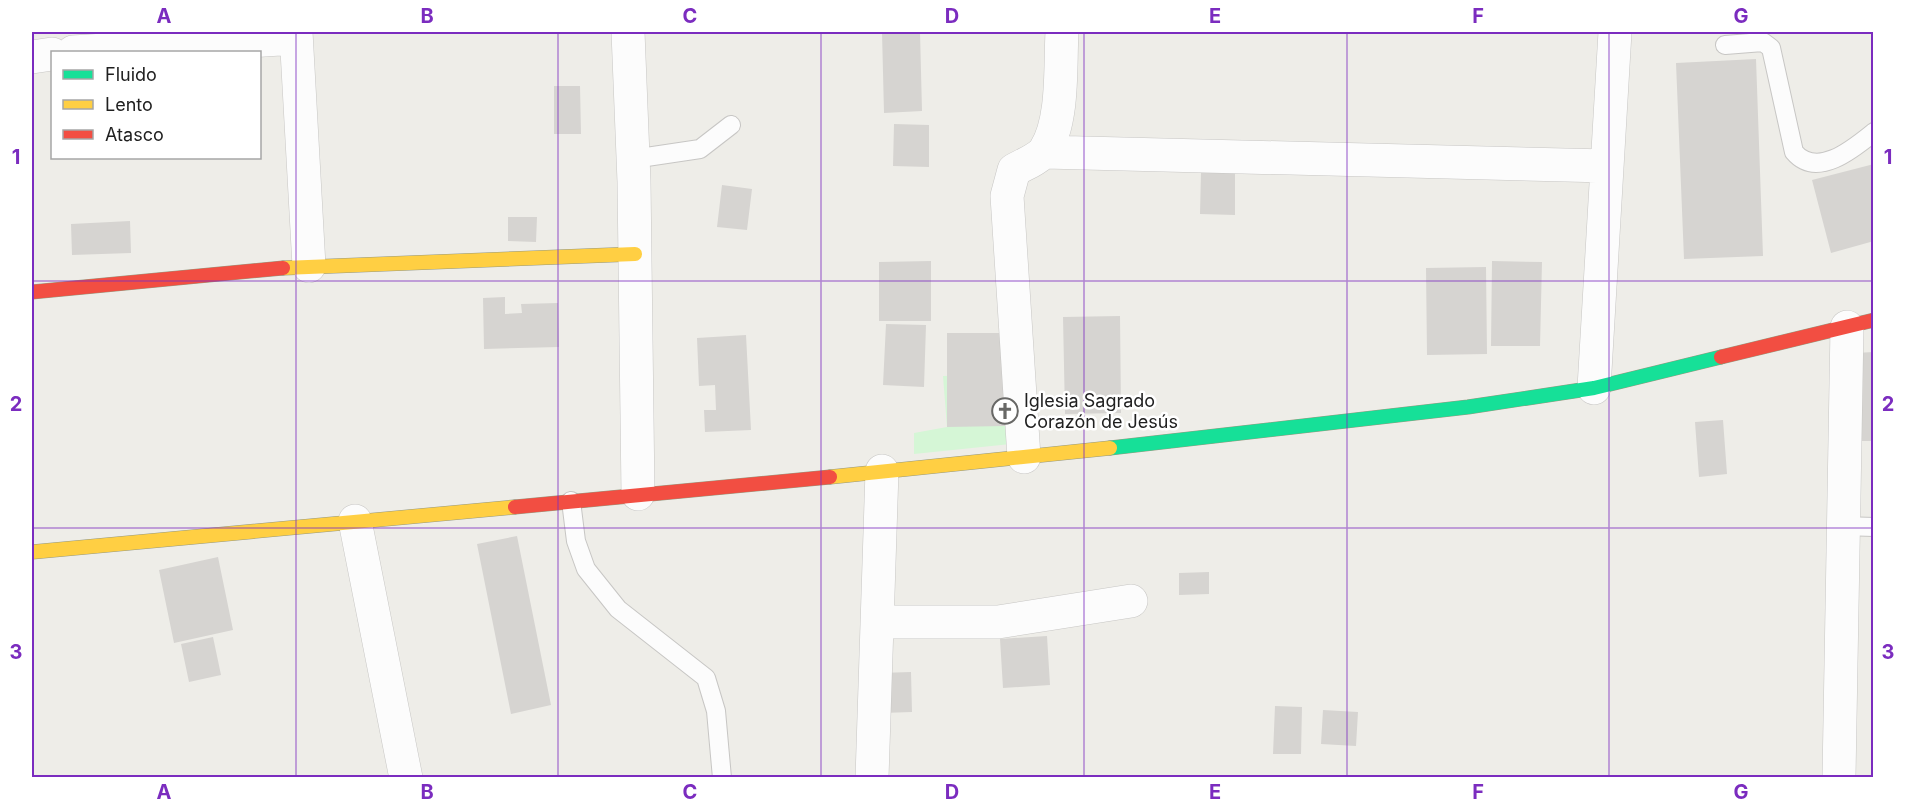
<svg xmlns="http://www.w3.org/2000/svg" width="1905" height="809" font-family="Inter,sans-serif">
	<rect width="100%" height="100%" fill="#eeede8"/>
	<path fill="#d5f6d6" d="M1016 375 1020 443 914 454V433L947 427 943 376Z"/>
	<path fill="#d6d4d1" d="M882 32H920L922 111 884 113Z
		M1756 59 1763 256 1684 259 1676 63Z
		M554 86H580L581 134H554Z
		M894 124 929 125V167L893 166Z
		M1874 164V241L1831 253 1812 180Z
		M1201 172 1235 173V215L1200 214Z
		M722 185 752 189 747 230 717 227Z
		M508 217H537L536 242 508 241Z
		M130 221 131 253 72 255 71 224Z
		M931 261V321H879V262Z
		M1492 261 1542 262 1540 346H1491Z
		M1486 267 1487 354 1427 355 1426 268Z
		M505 297V314L522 313 521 304 558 303 559 347 484 349 483 298Z
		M1120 316 1121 413 1065 414 1063 317Z
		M886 324 926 325 924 387 883 385Z
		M947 333H1005V426L947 427Z
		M746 335 751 430 705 432 704 410H716L715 385 699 386 697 338Z
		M1874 352V441H1857L1855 353Z
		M1723 420 1727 474 1699 477 1695 422Z
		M517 536 551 705 511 714 477 544Z
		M218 557 233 630 174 643 159 570Z
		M1209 572V594L1179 595V573Z
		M1047 636 1050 685 1003 688 1000 639Z
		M213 637 221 675 189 682 181 644Z
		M911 672 912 712 882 713 880 673Z
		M1275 706 1302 707 1301 754H1273Z
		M1323 710 1358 712 1356 746 1321 744Z"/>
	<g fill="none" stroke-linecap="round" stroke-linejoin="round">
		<g stroke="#c7c6c4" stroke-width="20">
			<path id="lane" d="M1725 45 1763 42 1771 48 1794 152C1817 179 1853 149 1874 132
				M633 159 700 149 731 125
				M571 501 576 541 586 569 618 609 706 678 716 711 722 778
				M1843 526 1874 527"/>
		</g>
		<g stroke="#c7c6c4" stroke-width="34">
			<path id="street" d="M296 32 309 266
				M628 32 634 182 638 494
				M73 52 296 38
				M32 57 52 54
				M1045 152 1607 166
				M1594 388 1615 32
				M1024 457 1007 196 1014 170C1023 165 1040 158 1045 150 1064 121 1060 65 1062 32
				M355 521 406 778
				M879 622H998L1131 601
				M1839 777 1847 327
				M872 778 882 471"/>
		</g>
		<g stroke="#96997f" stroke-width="15">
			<path id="fast" d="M1110 448 1468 407 1594 388 1721 357"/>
		</g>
		<g stroke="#96997f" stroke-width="15">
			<path id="slow" d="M283 268 635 254
				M830 477 1110 448
				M32 552 515 507"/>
		</g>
		<g stroke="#96997f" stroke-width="15">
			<path id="jam" d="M32 292 283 268
				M1721 357 1874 320
				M515 507 830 477"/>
		</g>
		<use href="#lane" stroke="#fcfcfc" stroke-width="18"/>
		<use href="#street" stroke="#fcfcfc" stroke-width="33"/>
		<use href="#fast" stroke="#16e098" stroke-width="14"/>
		<use href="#slow" stroke="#ffcf43" stroke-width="14"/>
		<use href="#jam" stroke="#f24e42" stroke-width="14"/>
	</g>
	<path fill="none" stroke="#7b2cbf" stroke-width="1.5" stroke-opacity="0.55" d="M296 32V778M558 32V778M821 32V778M1084 32V778M1347 32V778M1609 32V778M32 281H1874M32 528H1874"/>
	<defs>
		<g id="church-ring" transform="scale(1.35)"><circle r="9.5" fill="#fff" stroke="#686866" stroke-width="1.5"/><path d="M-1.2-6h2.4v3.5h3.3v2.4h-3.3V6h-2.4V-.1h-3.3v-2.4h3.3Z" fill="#686866"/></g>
	</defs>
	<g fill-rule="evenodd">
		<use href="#church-ring" x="1005" y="411"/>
	</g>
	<g text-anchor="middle" stroke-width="5" stroke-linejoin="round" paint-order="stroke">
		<g font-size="18" fill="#202020" stroke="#fff" text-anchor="start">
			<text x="1024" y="407">Iglesia Sagrado<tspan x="1024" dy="21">Corazón de Jesús</tspan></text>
		</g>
	</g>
	<rect width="1905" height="809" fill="none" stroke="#ffffff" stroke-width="66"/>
	<rect x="51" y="51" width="210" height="108" fill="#ffffff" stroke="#a6a6a6" stroke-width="1.5"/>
	<rect x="63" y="70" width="30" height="9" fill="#16e098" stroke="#a6a6a6" stroke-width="1.5"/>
	<text x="105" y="81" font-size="18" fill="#202020">Fluido</text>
	<rect x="63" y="100" width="30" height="9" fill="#ffcf43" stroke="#a6a6a6" stroke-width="1.5"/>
	<text x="105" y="111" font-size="18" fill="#202020">Lento</text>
	<rect x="63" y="130" width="30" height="9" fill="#f24e42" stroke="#a6a6a6" stroke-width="1.5"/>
	<text x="105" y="141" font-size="18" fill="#202020">Atasco</text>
	<rect x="33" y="33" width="1839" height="743" fill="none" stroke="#7b2cbf" stroke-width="2"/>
	<g font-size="20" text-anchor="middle" font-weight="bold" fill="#7b2cbf">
		<text x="164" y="23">A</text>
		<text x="427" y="23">B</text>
		<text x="690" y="23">C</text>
		<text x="952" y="23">D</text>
		<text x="1215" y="23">E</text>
		<text x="1478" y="23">F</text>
		<text x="1741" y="23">G</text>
		<text x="16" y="164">1</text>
		<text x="1888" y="164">1</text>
		<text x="16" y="411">2</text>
		<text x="1888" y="411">2</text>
		<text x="16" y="659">3</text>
		<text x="1888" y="659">3</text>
		<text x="164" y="799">A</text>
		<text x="427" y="799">B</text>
		<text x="690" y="799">C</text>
		<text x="952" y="799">D</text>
		<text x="1215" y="799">E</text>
		<text x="1478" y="799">F</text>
		<text x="1741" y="799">G</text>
	</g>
</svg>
